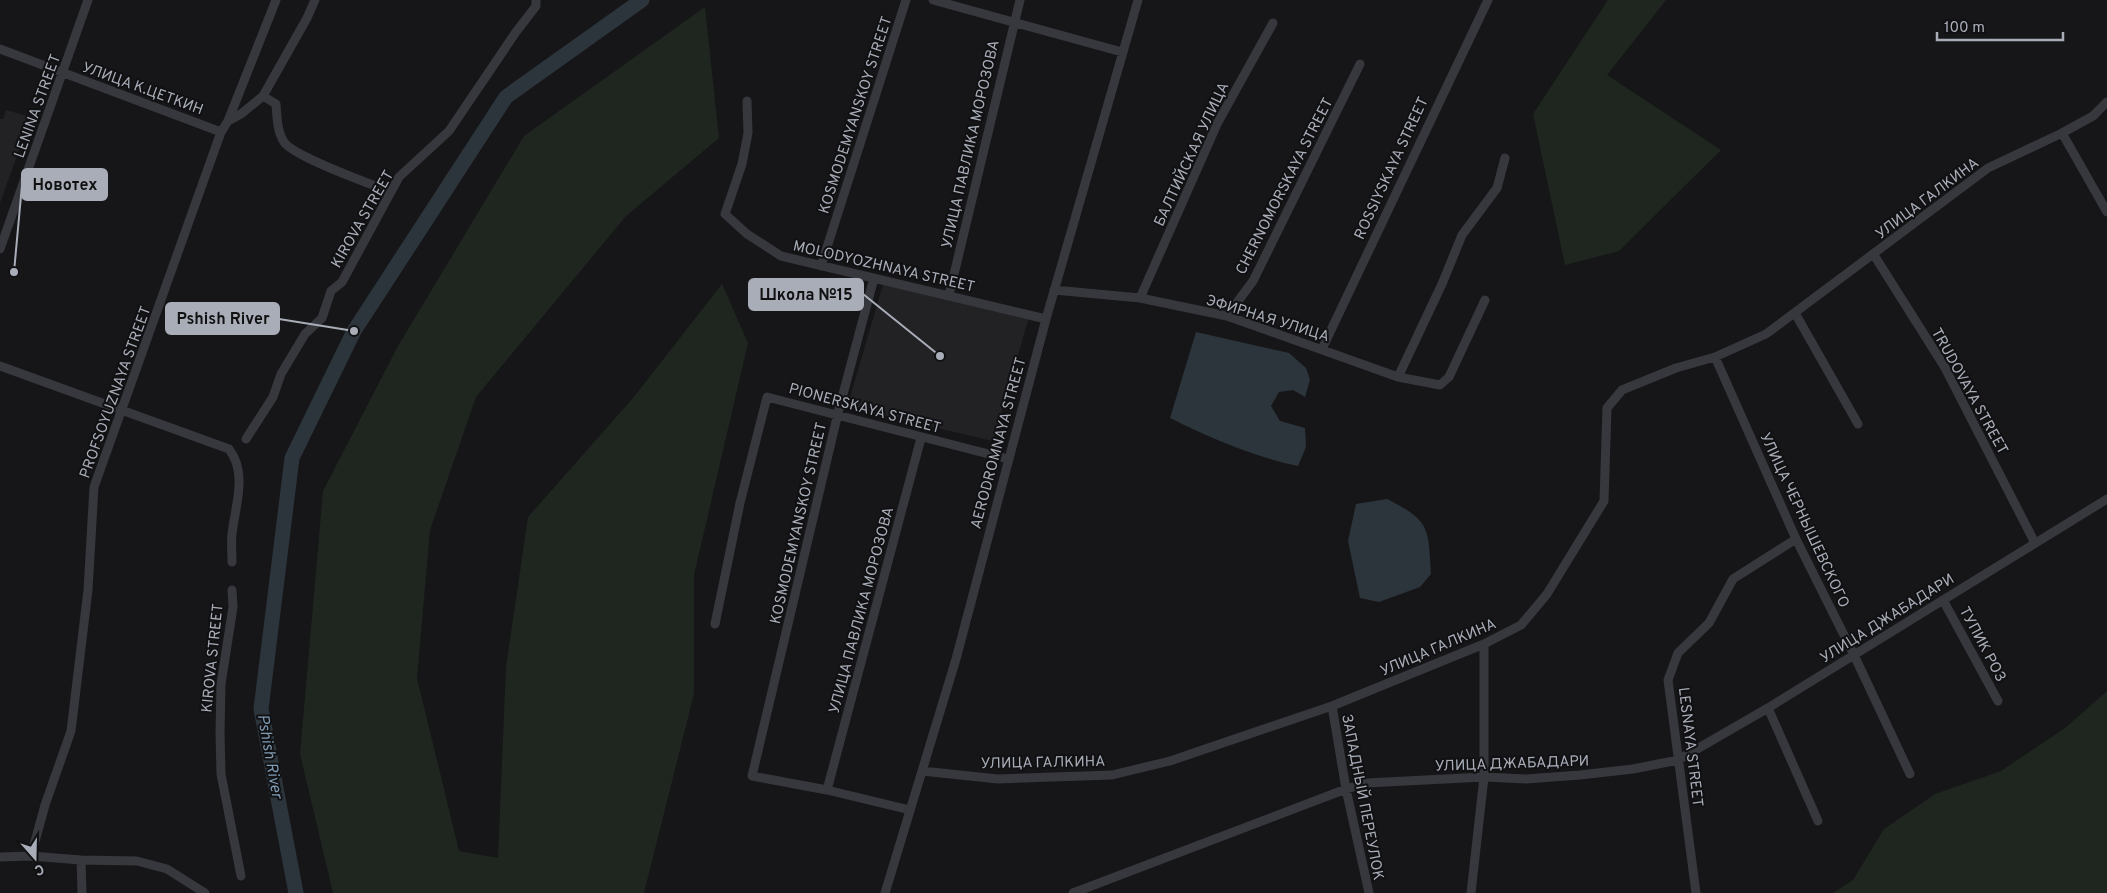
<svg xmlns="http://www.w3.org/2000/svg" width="2107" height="893" font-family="Overpass,sans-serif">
	<rect width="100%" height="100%" fill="#161618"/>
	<path fill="#222225" d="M6 110 31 117 0 203V119H3Z
		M884 281 1029 317 993 441 852 408 849 403 851 394Z"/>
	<path fill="#1e261f" d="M1608 0H1666L1607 75 1721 150 1619 251 1565 265 1533 114Z
		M705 7 719 138 626 216 476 397 430 530 417 678 459 851 498 858 506 667 528 517 633 398 722 284 748 343 694 575V694L644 893H333L300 754 323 491 398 346 524 136Z
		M2107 691V893H1833L1853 880 1884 829 1935 794 2001 771 2065 728Z"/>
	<path fill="#2c353c" d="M1196 332 1289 353 1306 368 1310 380 1305 397 1293 390 1279 392 1271 406 1280 421 1305 428 1306 447 1298 466C1257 458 1208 437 1170 418Z
		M1387 499C1431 521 1428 528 1431 574L1420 587 1379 602 1360 598 1348 541 1356 504Z"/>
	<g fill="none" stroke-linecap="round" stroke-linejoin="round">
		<path stroke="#2c353c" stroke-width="15" d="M296 893 261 709 292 458 354 331 506 97 642 0"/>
		<path stroke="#37383d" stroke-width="9" d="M933 0 1122 52
			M0 49 221 132
			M263 96 276 104C277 116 277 132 284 142 294 157 371 184 391 192
			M747 101 748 133 742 164 725 214 747 234 781 256 1046 319
			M228 121 241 114 263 96 307 18 315 0
			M2062 133 2107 212
			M0 249 88 0
			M1874 255 1944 366 2035 543
			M821 266 906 0
			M874 278 838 413 752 776 827 790 910 810
			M1054 290 1140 298 1227 316 1398 377 1440 385 1449 377 1485 300
			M949 295 1020 0
			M1140 298 1218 122 1273 23
			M1795 313 1858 424
			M1227 316 1253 281 1360 64
			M1322 349 1488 0
			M1715 357 1796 539 1854 655 1910 774
			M0 366 229 449C248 474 235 506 232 534 231 543 232 553 232 562
			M1398 377 1442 284 1462 235 1497 188 1505 158
			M246 439 273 397 281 374 305 334 322 318 331 291 342 282 399 177 449 131 516 32 536 6V0
			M232 590 233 607 221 684 220 733 221 774 241 876
			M1943 600 1998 701
			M715 624 740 503 767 397 1008 459
			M1332 706 1346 789 1369 893
			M1768 708 1818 821
			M922 771 998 779 1112 775 1170 761 1332 706 1484 644 1521 625 1547 594 1604 501 1607 408 1622 390 1676 368 1715 357 1766 334 1988 168 2062 133 2093 116 2107 102
			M827 790 921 438
			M31 856 45 805 71 731 88 590 94 487 221 132 228 121 276 0
			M0 857 31 856 81 860 137 861 167 869 205 893
			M81 860 82 893
			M885 893 956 659 1046 319 1138 0
			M1073 893 1346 789 1367 783 1484 777 1526 779 1580 775 1633 769 1678 760 1768 708 2107 499
			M1471 893 1484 777V644
			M1696 893 1668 680 1678 653 1709 623 1733 579 1796 539"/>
	</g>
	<g text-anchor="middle" stroke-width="4" stroke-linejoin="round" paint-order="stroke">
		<g font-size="15" fill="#a8adb8" stroke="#111113">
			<text transform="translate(143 88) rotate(20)" y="5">УЛИЦА К.ЦЕТКИН</text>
			<text transform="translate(37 106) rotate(-70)" y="5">LENINA STREET</text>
			<text transform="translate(855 115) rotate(-72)" y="5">KOSMODEMYANSKOY STREET</text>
			<text transform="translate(970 144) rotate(-77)" y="5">УЛИЦА ПАВЛИКА МОРОЗОВА</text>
			<text transform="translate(1191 154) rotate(-65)" y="5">БАЛТИЙСКАЯ УЛИЦА</text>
			<text transform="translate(1391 168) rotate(-65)" y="5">ROSSIYSKAYA STREET</text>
			<text transform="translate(1284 186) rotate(-63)" y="5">CHERNOMORSKAYA STREET</text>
			<text transform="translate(1927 198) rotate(-37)" y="5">УЛИЦА ГАЛКИНА</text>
			<text transform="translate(362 219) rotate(-60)" y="5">KIROVA STREET</text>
			<text transform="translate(884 266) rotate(13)" y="5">MOLODYOZHNAYA STREET</text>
			<text transform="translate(1268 318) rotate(17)" y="5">ЭФИРНАЯ УЛИЦА</text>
			<text transform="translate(1970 391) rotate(61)" y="5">TRUDOVAYA STREET</text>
			<text transform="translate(115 392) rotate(-70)" y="5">PROFSOYUZNAYA STREET</text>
			<text transform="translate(865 408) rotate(15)" y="5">PIONERSKAYA STREET</text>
			<text transform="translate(998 443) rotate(-75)" y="5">AERODROMNAYA STREET</text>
			<text transform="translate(1805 520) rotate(65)" y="5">УЛИЦА ЧЕРНЫШЕВСКОГО</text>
			<text transform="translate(798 523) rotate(-77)" y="5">KOSMODEMYANSKOY STREET</text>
			<text transform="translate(861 610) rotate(-75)" y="5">УЛИЦА ПАВЛИКА МОРОЗОВА</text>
			<text transform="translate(1887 618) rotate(-32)" y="5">УЛИЦА ДЖАБАДАРИ</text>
			<text transform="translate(1983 644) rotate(62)" y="5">ТУПИК РОЗ</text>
			<text transform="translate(1438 647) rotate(-23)" y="5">УЛИЦА ГАЛКИНА</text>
			<text transform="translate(212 658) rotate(-84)" y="5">KIROVA STREET</text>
			<text transform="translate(1691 747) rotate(83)" y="5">LESNAYA STREET</text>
			<text transform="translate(1043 762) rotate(-1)" y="5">УЛИЦА ГАЛКИНА</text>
			<text transform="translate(1512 763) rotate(-2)" y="5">УЛИЦА ДЖАБАДАРИ</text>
			<text transform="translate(1363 797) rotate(79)" y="5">ЗАПАДНЫЙ ПЕРЕУЛОК</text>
		</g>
		<g font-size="16" font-style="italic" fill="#7f9bb3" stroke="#111113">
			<text transform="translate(271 756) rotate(80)" y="6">Pshish River</text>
		</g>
	</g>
	<path fill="none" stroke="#a8adb8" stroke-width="2" d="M14 272L22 185M940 356L863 294M354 331L279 319"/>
	<g fill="#a8adb8" stroke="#111113" stroke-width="2">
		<circle cx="14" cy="272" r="5"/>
		<circle cx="940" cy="356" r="5"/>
		<circle cx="354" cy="331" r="5"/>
	</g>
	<g fill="#a8adb8" stroke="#a8adb8" stroke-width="2">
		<rect x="22" y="169" width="85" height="31" rx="5"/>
		<rect x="749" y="279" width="114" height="31" rx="5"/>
		<rect x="166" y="303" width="113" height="31" rx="5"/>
	</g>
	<g font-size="16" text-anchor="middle" font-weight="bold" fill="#111">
		<text x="65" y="190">Новотех</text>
		<text x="806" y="300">Школа №15</text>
		<text x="223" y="324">Pshish River</text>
	</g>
	<g transform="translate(35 858) rotate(160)" stroke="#111113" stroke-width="4" paint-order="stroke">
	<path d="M0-4L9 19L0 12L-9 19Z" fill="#a8adb8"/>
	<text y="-8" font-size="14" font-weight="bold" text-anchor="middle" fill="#a8adb8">С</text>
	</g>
	<path d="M1937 32v8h126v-8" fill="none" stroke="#a8adb8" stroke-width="2.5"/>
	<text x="1944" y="32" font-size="15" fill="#a8adb8" stroke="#111113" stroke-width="4" paint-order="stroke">100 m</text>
</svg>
